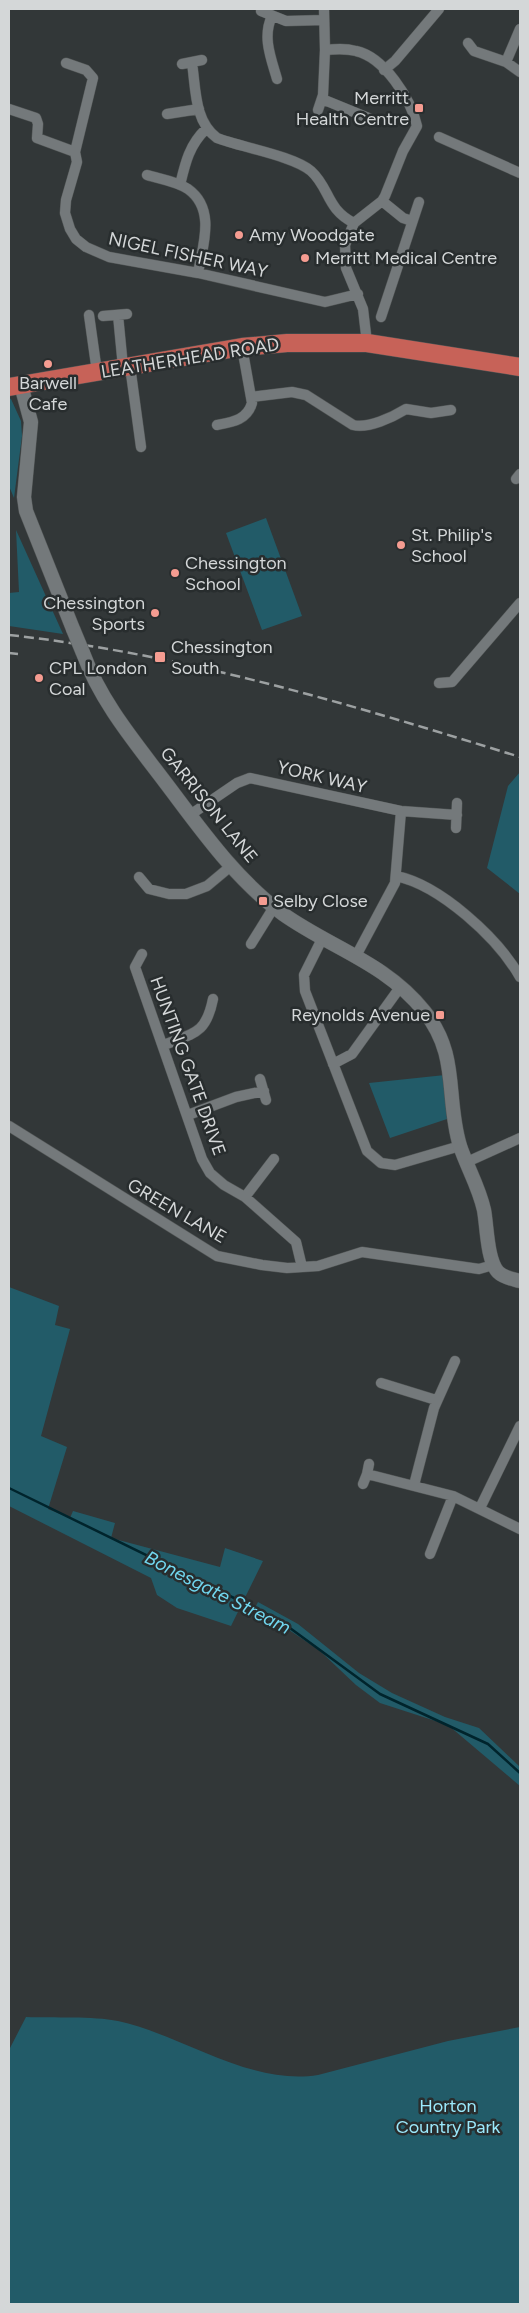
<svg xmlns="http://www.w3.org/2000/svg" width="529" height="2313" font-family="Figtree,sans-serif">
	<rect width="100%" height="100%" fill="#323738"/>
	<path fill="#225b68" d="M9 398 11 399 21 421 22 436 14 498 9 486Z
		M266 518 302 616 262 630 226 533Z
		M16 530 63 634 9 626V593L19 592Z
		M520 772V894L487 868 508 786Z
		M445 1075 447 1119 390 1138 369 1083Z
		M9 1287 59 1306 55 1325 70 1329 41 1436 67 1447 48 1509 70 1518 73 1511 115 1523 111 1538 220 1567 225 1548 263 1561 231 1626 177 1608 157 1595 151 1578 9 1506Z
		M258 1602 298 1624 359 1673 392 1693 445 1717 479 1728 520 1767V1786L448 1725 380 1703 356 1685 319 1650 280 1624 251 1616Z
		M26 2017C53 2018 93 2016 118 2021 182 2035 250 2086 318 2075L448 2041 520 2027V2304H9V2050Z"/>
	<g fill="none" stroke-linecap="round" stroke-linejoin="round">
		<path stroke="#00242c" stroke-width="2.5" d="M9 1488 279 1620 380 1694 488 1744 520 1773"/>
		<g stroke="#525656" stroke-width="11">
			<path id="street" d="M324 9 325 50C335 49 345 48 356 51 384 57 411 99 417 126L403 151 385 196 382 201 354 223 345 245 346 268 363 309 367 343
				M261 11 286 21 324 20
				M272 16C262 37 271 58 277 79
				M468 43 474 51 506 62 520 72
				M506 62 520 29
				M66 63 86 70 93 78 75 152
				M192 63C196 89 194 121 217 138 240 147 294 156 311 171 330 188 326 209 354 223
				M182 64 202 60
				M384 70 395 61 439 9
				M322 99 371 119
				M9 109 36 118 38 124 37 138 75 152 77 162 66 200 65 213 70 229 76 239 86 247 109 257 198 273 325 302 358 294
				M318 110 323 95 325 50
				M167 114 199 109
				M439 137 520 173
				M147 175C160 179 176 181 188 189 216 209 203 245 198 273
				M180 185C185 164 189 145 206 129
				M382 201 403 218 412 221
				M89 315 97 372
				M118 315 123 367
				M103 316 127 314
				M381 317 419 202
				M130 366 141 447
				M251 397 292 392 306 395 353 425C368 429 393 417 406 409L431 413 451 410
				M217 425C233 422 247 420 252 403L242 347
				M516 479 520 474
				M439 683 452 682 520 603
				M190 815 237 783 250 778 401 811 457 815
				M456 828 457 803
				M396 876C440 885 498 938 520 977
				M139 877 149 889 169 894H186L207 886 231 866
				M323 937 304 975 305 991 367 1151 381 1163 395 1165 460 1146
				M251 944 274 907
				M142 954 135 967 202 1159 210 1173 224 1185 245 1197 296 1242 302 1267
				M356 956 395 883 401 811
				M164 1045C194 1033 206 1034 213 999
				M333 1064 352 1054 401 986
				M260 1079 266 1100
				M188 1115 236 1097 264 1091
				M9 1126 217 1256 262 1265 287 1268 318 1266 362 1252 479 1269 493 1265
				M467 1162 520 1138
				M245 1197 274 1159
				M381 1383 436 1400
				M367 1474 369 1464
				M363 1484 367 1474 453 1496 520 1529
				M414 1485 434 1408 455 1361
				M480 1508 520 1426
				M430 1554 453 1496"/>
		</g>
		<g stroke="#525656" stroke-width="15">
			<path id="secondary" d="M21 385 31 422 24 497 26 511 73 629
				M83 653C101 702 134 741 165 782 200 828 235 879 283 914 331 948 386 963 424 1011 460 1055 445 1097 460 1146 467 1167 479 1187 484 1210 487 1226 487 1260 498 1272 504 1278 513 1279 520 1281"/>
		</g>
		<g stroke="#525656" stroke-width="19">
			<path id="highway" d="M9 387 242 347 287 343H367L520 367"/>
		</g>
		<use href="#street" stroke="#74797b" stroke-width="10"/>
		<use href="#secondary" stroke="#74797b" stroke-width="14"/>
		<use href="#highway" stroke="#c76258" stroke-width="18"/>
		<path stroke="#9da1a2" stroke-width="2.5" stroke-dasharray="10 5" stroke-linecap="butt" d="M9 635C185 654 352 705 520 757
			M9 653 18 654"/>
		<g stroke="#525656" stroke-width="15" stroke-linecap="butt">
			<path id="secondary-bridge" d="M73 629 83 653"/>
		</g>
		<use href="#secondary-bridge" stroke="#74797b" stroke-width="14"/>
	</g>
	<g fill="#f59c91" stroke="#282d2e" stroke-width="2">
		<rect x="414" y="103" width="10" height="10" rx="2.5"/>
		<circle cx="239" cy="235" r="5"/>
		<circle cx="305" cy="258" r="5"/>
		<circle cx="48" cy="364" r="5"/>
		<circle cx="401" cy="545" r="5"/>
		<circle cx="175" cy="573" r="5"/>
		<circle cx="155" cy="613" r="5"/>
		<rect x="154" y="651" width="12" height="12" rx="2.5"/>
		<circle cx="39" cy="678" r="5"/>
		<rect x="258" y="896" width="10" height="10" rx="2.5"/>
		<rect x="435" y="1010" width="10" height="10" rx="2.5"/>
	</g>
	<g text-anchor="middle" stroke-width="5" stroke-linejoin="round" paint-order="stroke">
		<g font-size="18" fill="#d4d7d8" stroke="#282d2e" text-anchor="start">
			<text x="409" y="104" text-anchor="end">Merritt<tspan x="409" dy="21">Health Centre</tspan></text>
			<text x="249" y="241">Amy Woodgate</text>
			<text x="315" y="264">Merritt Medical Centre</text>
			<text x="48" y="389" text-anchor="middle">Barwell<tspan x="48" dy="21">Cafe</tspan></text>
			<text x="411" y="541">St. Philip's<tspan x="411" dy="21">School</tspan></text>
			<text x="185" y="569">Chessington<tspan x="185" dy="21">School</tspan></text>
			<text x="145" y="609" text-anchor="end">Chessington<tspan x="145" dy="21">Sports</tspan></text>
			<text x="171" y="653">Chessington<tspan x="171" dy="21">South</tspan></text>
			<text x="49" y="674">CPL London<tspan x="49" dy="21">Coal</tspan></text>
			<text x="273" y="907">Selby Close</text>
			<text x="430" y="1021" text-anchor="end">Reynolds Avenue</text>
		</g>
		<g font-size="18" fill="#d4d7d8" stroke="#282d2e">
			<text transform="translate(188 255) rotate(12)" y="6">NIGEL FISHER WAY</text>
			<text transform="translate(190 358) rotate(-9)" y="6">LEATHERHEAD ROAD</text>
			<text transform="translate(322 777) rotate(13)" y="6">YORK WAY</text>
			<text transform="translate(209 805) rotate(51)" y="6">GARRISON LANE</text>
			<text transform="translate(188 1066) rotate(70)" y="6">HUNTING GATE DRIVE</text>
			<text transform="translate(177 1211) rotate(30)" y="6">GREEN LANE</text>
		</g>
		<g font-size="18" fill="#9be9fc" stroke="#282d2e">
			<text x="448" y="2112">Horton<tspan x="448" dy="21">Country Park</tspan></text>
		</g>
		<g font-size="19" font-style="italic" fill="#71d7ef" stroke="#282d2e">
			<text transform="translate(218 1592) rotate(27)" y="7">Bonesgate Stream</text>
		</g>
	</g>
	<rect width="529" height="2313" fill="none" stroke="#d4d7d8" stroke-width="20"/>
</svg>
